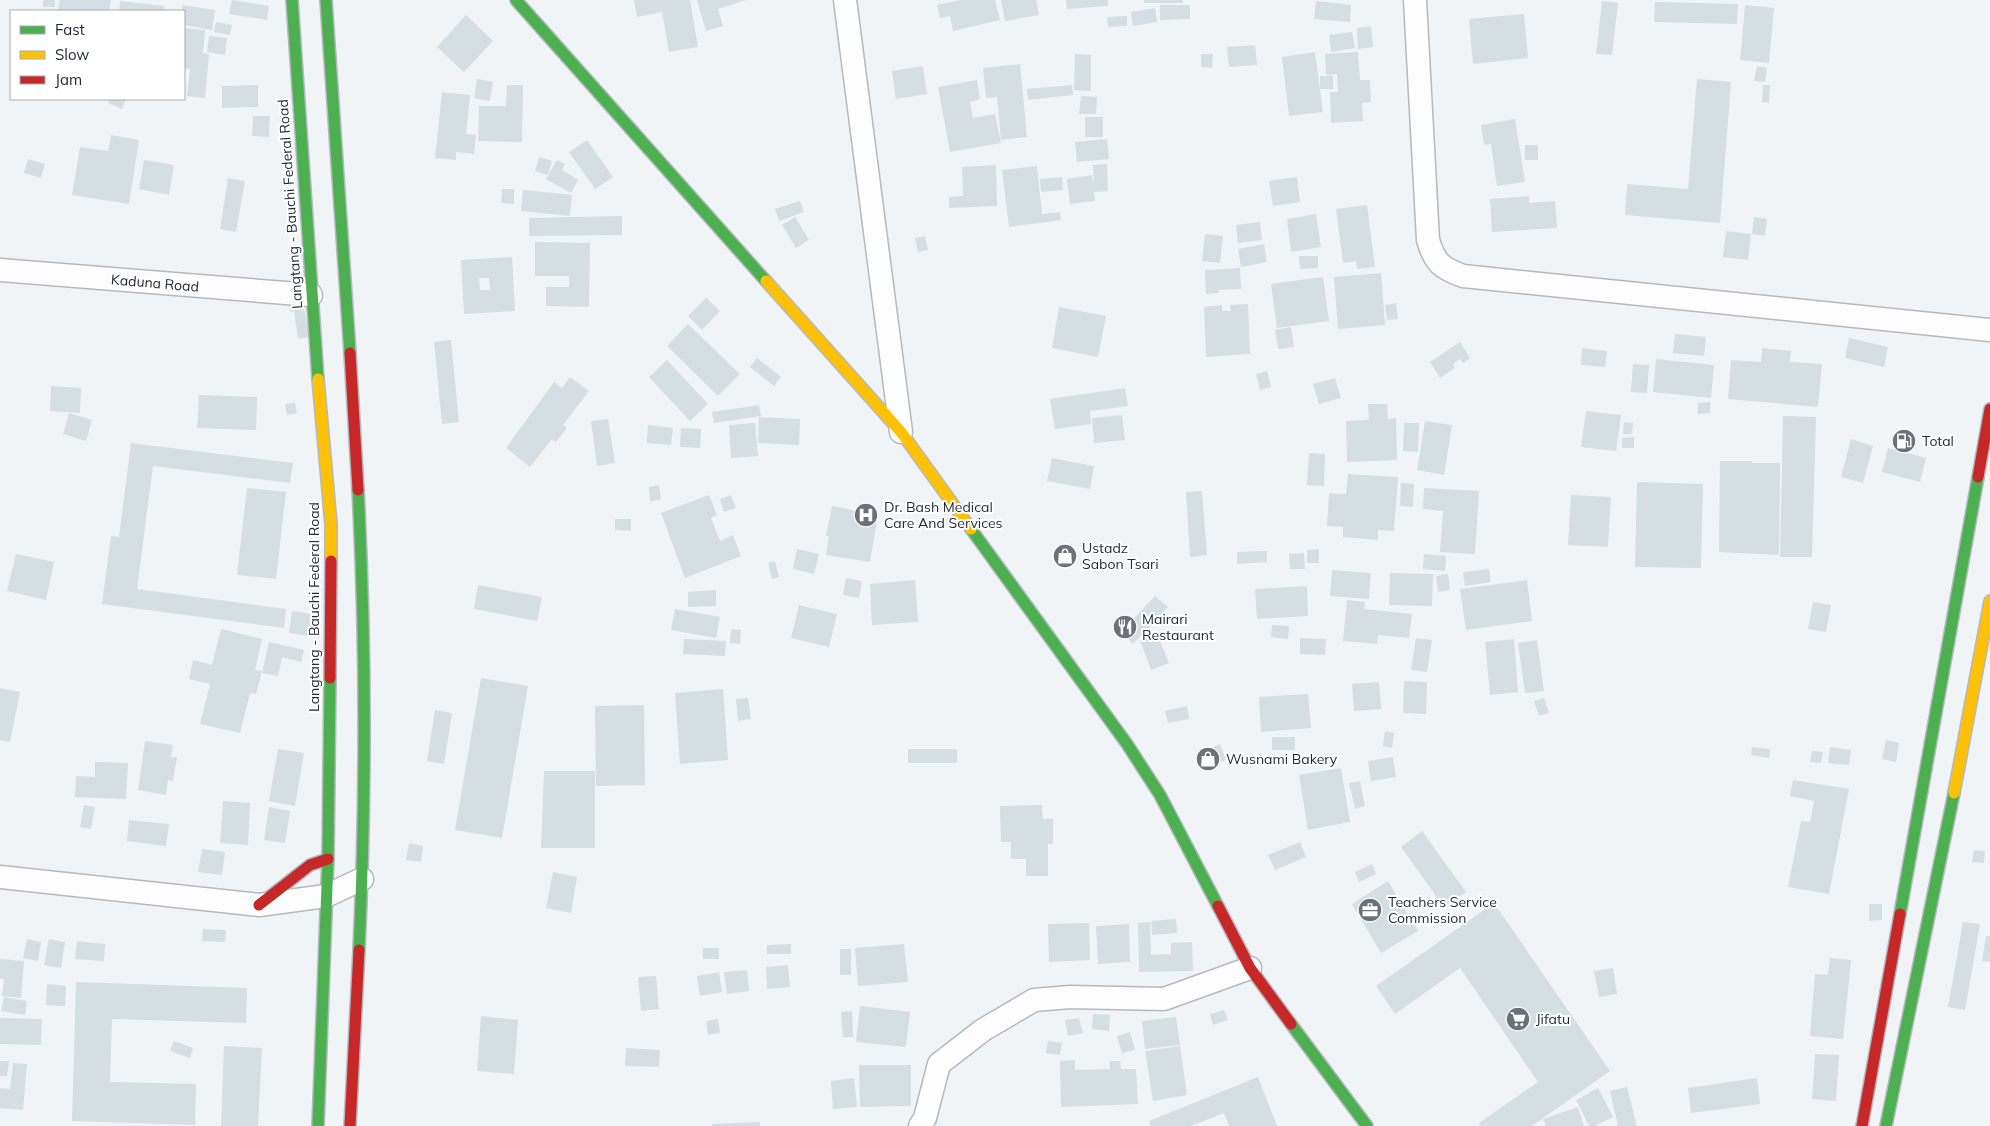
<svg xmlns="http://www.w3.org/2000/svg" width="1990" height="1126" font-family="Mulish,sans-serif">
	<rect width="100%" height="100%" fill="#f1f4f6"/>
	<path fill="#d5dee2" fill-rule="evenodd" d="M43 0H55V7H43Z
		M60 0H111L109 11 58 10Z
		M232 0 269 6 267 20 229 14Z
		M634 0H690L698 47 669 52 662 12 637 17Z
		M697 0H746L718 9 723 26 706 31Z
		M961 0H995L1000 20 953 31 950 16 940 18 937 5Z
		M1001 0H1036L1039 15 1005 21Z
		M1066 0H1108V6L1067 9Z
		M1144 0H1183V3H1144Z
		M120 1 165 6 164 11H119Z
		M1316 1 1351 5 1350 22 1314 19Z
		M1602 1 1618 3 1612 55 1596 54Z
		M1655 2 1738 4 1737 24 1654 22Z
		M182 5 215 10 212 30 184 25Z
		M1160 5H1190V19L1160 20Z
		M1745 5 1774 8 1769 63 1740 60Z
		M1155 8 1157 22 1133 26 1131 12Z
		M1524 14 1528 58 1473 64 1469 19Z
		M466 15 493 41 464 72 437 47Z
		M1127 16V26L1108 27 1107 17Z
		M216 22 232 25 230 35 214 32Z
		M1371 26 1373 47 1358 49 1357 28Z
		M184 28 205 30 203 53 209 54 205 98 187 96 190 69 184 68Z
		M1352 32 1355 48 1331 52 1329 35Z
		M209 36 227 38 225 55 207 52Z
		M1255 45 1257 65 1229 67 1227 47Z
		M1315 52 1323 112 1289 116 1282 57Z
		M1358 52 1360 80H1370L1371 102 1362 103 1363 121 1331 123 1330 92H1338L1337 74 1326 75 1325 54Z
		M1075 54 1091 55V91L1074 90Z
		M1201 54H1213L1212 68 1201 67Z
		M1020 64 1027 137 1001 140 997 97 986 98 983 68Z
		M923 66 927 94 896 99 892 71Z
		M1757 66 1767 68 1765 82 1754 81Z
		M1320 76H1333V89H1320Z
		M477 79 493 82 490 101 474 98Z
		M1697 79 1731 82 1720 223 1625 215 1627 184 1688 189Z
		M977 80 980 99 970 102 973 118 995 114 1001 143 950 152 938 87Z
		M258 85V107L222 108V86Z
		M507 85H523L522 142 478 141 479 106H506Z
		M1072 85 1073 95 1028 100 1027 89Z
		M1763 85H1770L1769 103 1762 102Z
		M442 92 470 95 466 134 476 135 474 154 456 152V160L435 158Z
		M1081 96 1097 97 1096 114H1079Z
		M109 99H126L122 109 108 103Z
		M253 116H270L269 137 252 136Z
		M1085 117H1103V137H1085Z
		M1515 119 1525 182 1497 186 1491 144 1484 145 1481 125Z
		M111 135 139 140 129 204 72 195 80 147 108 151Z
		M1107 139 1109 159 1077 162 1075 142Z
		M587 140 613 177 595 189 569 152Z
		M1525 145H1538V160H1525Z
		M539 157 552 161 548 175 535 171Z
		M28 159 45 164 41 178 24 173Z
		M144 160 174 165 169 195 139 189Z
		M557 160 565 164 562 170 578 180 571 193 546 179Z
		M1107 164 1108 191 1094 192 1095 201 1070 204 1067 179 1092 175 1094 186 1093 165Z
		M996 165 997 206 949 208V197L963 196 962 167Z
		M1037 166 1042 214 1060 212 1061 220 1009 227 1002 170Z
		M1062 177 1063 190 1041 192 1040 179Z
		M1297 177 1300 202 1273 206 1269 181Z
		M228 178 245 181 236 232 220 229Z
		M502 189H514V204L501 203Z
		M523 190 572 195 570 216 521 211Z
		M1529 196V203L1555 201 1557 228 1492 232 1490 199Z
		M800 201 804 212 779 221 775 209Z
		M1367 205 1375 267 1357 269 1356 261 1343 263 1336 209Z
		M1316 214 1321 247 1291 252 1287 219Z
		M622 216V235L529 236V218Z
		M795 217 809 240 796 248 782 225Z
		M1754 217 1767 219 1765 236 1752 234Z
		M1260 222 1262 240 1238 243 1236 225Z
		M1726 231 1751 234 1748 260 1723 257Z
		M1205 234 1223 236 1220 263 1202 261Z
		M925 236 928 250 918 252 915 238Z
		M535 242 590 243 589 307 546 306V287H569V276H535Z
		M1264 244 1267 262 1241 267 1238 249Z
		M1299 256H1318V268L1300 269Z
		M512 257 515 311 464 314 461 260ZM479 278H489L490 290H480Z
		M1240 268 1241 289 1218 290 1219 293 1206 294 1205 270Z
		M1381 273 1385 325 1338 329 1334 277Z
		M1323 277 1329 321 1277 328 1271 284Z
		M302 295 309 337 298 339 294 311 290 312 288 297Z
		M706 298 720 311 702 330 688 316Z
		M1396 303 1398 319 1387 320 1385 305Z
		M1248 304 1250 354 1206 357 1204 307 1222 305V311H1231L1230 305Z
		M1059 307 1106 316 1098 357 1052 348Z
		M688 324 740 374 718 396 667 346Z
		M1291 327 1294 347 1278 349 1275 330Z
		M1675 334 1706 337 1704 356 1673 353Z
		M1849 338 1888 347 1884 367 1845 358Z
		M451 340 459 422 442 424 434 342Z
		M1460 342 1470 358 1463 363 1460 359 1453 364 1455 368 1440 378 1430 362Z
		M1582 348 1607 351 1605 367 1581 365Z
		M1762 348 1791 351 1790 362 1822 364 1818 407 1728 399 1731 360 1761 362Z
		M757 358 781 377 774 386 750 367Z
		M1656 359 1714 365 1711 398 1653 392Z
		M667 360 708 404 690 421 649 377Z
		M1633 364 1649 365 1647 393 1631 392Z
		M1267 371 1271 387 1260 390 1256 374Z
		M570 377 589 391 563 425 567 428 556 442 552 439 530 467 506 448 554 382 562 388Z
		M1335 378 1341 398 1319 404 1313 384Z
		M51 386 81 388 80 413 50 411Z
		M1125 388 1128 406 1090 411 1091 424 1055 429 1050 399Z
		M199 395 257 397 256 430 197 428Z
		M1710 402V413L1698 414V403Z
		M295 403 297 413 287 415 285 404Z
		M1368 404H1387L1388 419 1396 418 1397 460 1347 462 1346 421 1369 420Z
		M759 405 761 416 714 423 712 412Z
		M1586 411 1621 415 1616 451 1581 447Z
		M69 413 92 420 86 441 63 434Z
		M1122 415 1125 440 1094 443 1092 418Z
		M1783 416 1816 417 1812 557H1780Z
		M759 417 800 419 799 445 758 443Z
		M608 419 615 463 597 466 591 421Z
		M1425 421 1452 425 1444 475 1417 470Z
		M1624 422 1633 423 1632 434H1623Z
		M755 423 758 456 731 458 729 425Z
		M1404 423H1419L1418 452 1403 451Z
		M648 425 673 428 671 445 647 443Z
		M681 428 701 429 700 448 680 447Z
		M1634 437V448H1622V438Z
		M1851 439 1873 446 1863 483 1841 477Z
		M131 443 293 463 290 483 153 466 137 589 286 609 284 628 102 604 111 536 119 537Z
		M1888 448 1926 458 1920 482 1882 472Z
		M1309 453 1325 454 1324 486 1307 485Z
		M1052 458 1094 466 1090 489 1047 481Z
		M1720 461H1752L1751 500 1752 463H1780L1779 555 1719 552Z
		M1348 474 1398 477 1394 531 1378 530V540L1343 537V527L1327 526 1329 493 1346 494Z
		M1637 482 1703 484 1701 568 1635 567Z
		M1401 483 1414 484 1413 507 1400 506Z
		M659 485 661 500 650 501 649 487Z
		M247 488 286 492 276 579 237 575Z
		M1424 488 1479 491 1475 554 1440 552 1443 511 1423 509Z
		M1202 491 1207 555 1190 557 1186 492Z
		M709 495 717 515 711 518 720 541 733 535 741 556 685 578 661 513Z
		M731 495 736 508 724 512 720 499Z
		M1571 495 1611 497 1608 547 1568 545Z
		M832 506 878 515 870 562 826 555 829 536H826Z
		M615 519H631V531L615 530Z
		M797 549 819 554 814 574 793 569Z
		M1319 549V563H1307V550Z
		M1267 551V562L1237 564V552Z
		M1304 553 1305 569H1290L1289 554Z
		M16 554 54 562 46 600 7 591Z
		M1424 554 1446 556 1445 571 1423 569Z
		M775 561 779 577 772 579 768 563Z
		M1489 569 1491 582 1465 586 1463 572Z
		M1332 570 1371 573 1369 599 1330 596Z
		M1390 573 1433 574 1432 606 1389 605Z
		M1448 574 1450 590 1438 592 1436 576Z
		M846 578 862 581 859 598 843 595Z
		M915 580 918 622 872 625 870 584Z
		M1527 580 1532 621 1466 630 1460 589Z
		M478 585 542 597 537 621 474 609Z
		M1307 586 1308 616 1257 619 1255 589Z
		M716 590V606L688 607V592Z
		M1155 596 1168 607 1133 644 1121 632Z
		M1347 600 1365 602 1364 609 1412 614 1409 638 1378 635 1377 644 1343 641Z
		M1813 602 1831 605 1826 632 1808 629Z
		M799 605 837 614 829 647 791 638Z
		M675 609 720 617 716 638 671 630Z
		M292 611 312 614 309 636 289 633Z
		M1272 625 1289 626 1288 639 1271 637Z
		M221 629 262 639 255 670 262 671 256 694 250 693 240 733 200 724 210 684 189 679 193 660 212 665Z
		M731 629 741 630 740 644 730 643Z
		M1157 634 1169 663 1151 670 1140 640Z
		M1300 638 1326 639 1325 655 1300 654Z
		M1416 638 1432 640 1427 672 1411 670Z
		M684 639 726 641 725 656 683 654Z
		M1514 639 1518 692 1490 695 1485 642Z
		M1537 640 1544 691 1525 693 1518 643Z
		M269 642 304 650 301 662 282 657 278 676 262 673Z
		M481 678 528 686 502 838 455 830Z
		M1404 681 1427 682 1426 714 1403 713Z
		M1379 682 1381 709 1354 711 1352 684Z
		M0 688 20 692 10 742 0 740Z
		M723 689 728 760 680 764 675 693Z
		M1308 694 1311 728 1261 732 1259 697Z
		M748 698 751 719 738 721 736 699Z
		M1544 698 1549 713 1539 716 1534 701Z
		M644 705 645 785 596 786 595 706Z
		M1187 706 1189 719 1168 723 1165 711Z
		M435 710 452 713 444 764 427 761Z
		M1385 731 1394 733 1392 748 1383 746Z
		M1272 737H1295V750H1272Z
		M1886 740 1899 743 1896 762 1882 759Z
		M145 741 173 745 171 757H177L173 781 168 780 166 795 138 790Z
		M1220 744 1226 760 1203 769 1197 754Z
		M1752 747 1770 749 1769 758 1751 755Z
		M1830 747 1851 750 1849 765 1828 763Z
		M278 749 304 753 295 806 269 801Z
		M908 749H957V763H908Z
		M1812 751 1823 752 1821 763 1810 762Z
		M1393 757 1396 777 1371 781 1368 761Z
		M95 762 128 763 126 799 75 797 76 776 95 777Z
		M1341 768 1350 822 1308 830 1299 775Z
		M544 771H595V848H541Z
		M1793 780 1849 789 1829 894 1788 887 1801 821 1810 822 1814 801 1790 796Z
		M1360 781 1365 806 1355 809 1349 783Z
		M223 801 250 803 248 845 220 843Z
		M84 805 95 807 91 829 80 827Z
		M1042 805 1043 819H1053V844H1048V876H1026V859H1011V842H1001L1000 806Z
		M269 807 290 811 285 843 264 840Z
		M129 820 169 824 166 846 127 841Z
		M1422 831 1466 892 1444 907 1401 847Z
		M1300 842 1306 857 1275 870 1268 855Z
		M409 843 423 846 421 862 406 860Z
		M202 849 225 852 222 875 198 872Z
		M1974 850 1985 851 1984 863 1972 862Z
		M1372 864 1376 874 1359 882 1355 872Z
		M553 872 577 877 571 913 546 908Z
		M1388 881 1418 931 1381 953 1352 904Z
		M1494 903 1610 1071 1532 1126H1481L1479 1123 1538 1082 1460 968 1395 1014 1376 986Z
		M1869 904H1882V920L1869 921Z
		M1176 919 1177 933 1152 935 1151 921Z
		M1150 922 1151 955 1171 954V943L1192 942 1193 971 1139 972 1138 923Z
		M1963 922 1980 924 1965 1010 1948 1007Z
		M1089 923 1090 960 1049 962 1048 924Z
		M1129 924 1130 962 1098 964 1096 926Z
		M203 929 226 930 225 942 202 941Z
		M1986 936H1990V962L1982 961Z
		M27 939 41 942 38 961 23 958Z
		M49 939 65 942 61 968 44 965Z
		M77 941 105 944 104 961 75 959Z
		M791 944V954H767V945Z
		M904 944 908 982 858 986 855 948Z
		M703 948H719V959H703Z
		M840 949H851V975H840Z
		M1830 958 1851 960 1843 1039 1810 1036 1815 974 1828 975Z
		M0 959 24 961 21 998 2 996 4 979H0Z
		M788 965 790 987 767 989 766 967Z
		M1613 968 1617 994 1599 997 1594 971Z
		M747 970 749 991 727 994 724 972Z
		M719 972 722 992 700 996 697 976Z
		M656 976 659 1009 641 1011 638 977Z
		M76 982 247 988 246 1023 112 1019 110 1082 196 1084 195 1125 72 1121Z
		M47 984 66 986 65 1006 46 1005Z
		M4 997 27 1001 25 1015 1 1011Z
		M860 1006 910 1012 906 1047 856 1042Z
		M1224 1010 1228 1020 1213 1025 1210 1014Z
		M852 1011 853 1037H843L841 1012Z
		M1093 1014 1110 1015 1109 1031 1092 1029Z
		M481 1016 518 1020 514 1074 477 1071Z
		M1176 1017 1180 1045 1145 1049 1142 1021Z
		M0 1018 42 1019 41 1045 0 1044Z
		M1079 1018 1083 1033 1068 1036 1065 1020Z
		M718 1019 720 1033 708 1035 706 1021Z
		M1130 1032 1135 1050 1122 1053 1117 1036Z
		M174 1041 193 1048 190 1058 170 1051Z
		M1048 1041 1062 1043 1060 1055 1046 1053Z
		M224 1046 262 1048 258 1126H221Z
		M1180 1046 1187 1095 1153 1101 1145 1051Z
		M626 1048 660 1050 659 1067 625 1066Z
		M1815 1054 1839 1055 1836 1101 1812 1099Z
		M1075 1060V1070L1110 1069V1061H1120L1121 1069H1136L1138 1104 1061 1107 1060 1061Z
		M0 1061H9L7 1076H0Z
		M13 1063 27 1064 23 1110 0 1108V1088L10 1089Z
		M859 1065H911V1106L860 1107Z
		M1258 1077 1277 1126H1229L1224 1113 1191 1126H1151L1149 1121Z
		M854 1078 857 1107 833 1109 831 1081Z
		M1757 1078 1760 1104 1691 1113 1688 1088Z
		M1627 1087 1637 1126H1618L1610 1091Z
		M1598 1088 1613 1117 1595 1126H1589L1576 1100Z
		M1578 1107 1584 1126H1546L1543 1119Z
		M760 1122V1126H712V1124Z"/>
	<g fill="none" stroke-linecap="round" stroke-linejoin="round">
		<g stroke="#b3b9be" stroke-width="25">
			<path id="street" d="M845 0 901 432
				M1415 0 1428 240C1435 263 1441 268 1463 276L1990 330
				M0 270 311 295
				M0 877 259 905 326 896 362 879
				M920 1126 925 1118 939 1064 983 1030 1034 1000 1070 997 1164 999 1250 968"/>
		</g>
		<g stroke="#b3b9be" stroke-width="14">
			<path id="fast" d="M292 0 318 379
				M326 0 350 353
				M516 0 766 281
				M358 490C366 643 366 797 359 950
				M971 529 1127 744 1160 795 1218 906
				M1900 914 1978 477
				M1291 1024 1367 1126
				M318 1126 328 859 330 678
				M1886 1126 1954 793"/>
		</g>
		<g stroke="#b3b9be" stroke-width="14">
			<path id="slow" d="M766 281 901 432 971 529
				M318 379 331 524V561
				M1954 793 1990 601"/>
		</g>
		<g stroke="#b3b9be" stroke-width="14">
			<path id="jam" d="M350 353 358 490
				M1978 477 1990 409
				M330 678 331 561
				M259 905 310 865 328 859
				M1218 906 1250 968 1291 1024
				M350 1126 359 950
				M1862 1126 1900 914"/>
		</g>
		<use href="#street" stroke="#fdfdfe" stroke-width="22"/>
		<use href="#fast" stroke="#4caf50" stroke-width="11"/>
		<use href="#slow" stroke="#ffc107" stroke-width="11"/>
		<use href="#jam" stroke="#c62828" stroke-width="11"/>
	</g>
	<defs>
		<g id="fuel-disc" transform="scale(1.25)"><circle r="9.5" fill="#6a7179" stroke="#fff"/><path d="M-5.5-6h7V0h2V4h1.3V-2.5L3-4.5l.8-.8L6-3V5H2.5V1h-1V6h-7ZM-4.2-4.7v3.2H.2V-4.7Z" fill="#fff"/></g>
		<g id="hospital-disc" transform="scale(1.25)"><circle r="9.5" fill="#6a7179" stroke="#fff"/><path d="M-5-5h3v3.5h4V-5h3V5h-3V1.5h-4V5h-3Z" fill="#fff"/></g>
		<g id="shop-disc" transform="scale(1.25)"><circle r="9.5" fill="#6a7179" stroke="#fff"/><path d="M-5-2.5h2.3a2.7 3.5 0 0 1 5.4 0H5L5.5 6h-11ZM-1.5-2.5h3a1.5 2.3 0 0 0-3 0Z" fill="#fff"/></g>
		<g id="restaurant-disc" transform="scale(1.25)"><circle r="9.5" fill="#6a7179" stroke="#fff"/><path d="M-5-6h1v4h1v-4h1v4h1v-4h1v5L-1.5 .5V6h-2V.5L-5-1ZM5-6V6H3V1.5H1.5Q1.5-4 5-6Z" fill="#fff"/></g>
		<g id="office-disc" transform="scale(1.25)"><circle r="9.5" fill="#6a7179" stroke="#fff"/><path d="M-6-3h4V-5.5h4V-3h4V5H-6ZM-1-4.5V-3h2v-1.5ZM-6 0V1H6V0Z" fill="#fff"/></g>
		<g id="supermarket-disc" transform="scale(1.25)"><circle r="9.5" fill="#6a7179" stroke="#fff"/><path d="M-6-5.5h2.5l.6 2H6L4.5 2H-2.5L-4.4-4H-6ZM-1.5 3.2a1.3 1.3 0 1 0 .1 0ZM3 3.2a1.3 1.3 0 1 0 .1 0Z" fill="#fff"/></g>
	</defs>
	<g fill-rule="evenodd">
		<use href="#fuel-disc" x="1904" y="441"/>
		<use href="#hospital-disc" x="866" y="515"/>
		<use href="#shop-disc" x="1065" y="556"/>
		<use href="#restaurant-disc" x="1125" y="627"/>
		<use href="#shop-disc" x="1208" y="759"/>
		<use href="#office-disc" x="1370" y="910"/>
		<use href="#supermarket-disc" x="1518" y="1019"/>
	</g>
	<g text-anchor="middle" stroke-width="4" stroke-linejoin="round" paint-order="stroke">
		<g font-size="14" fill="#222b36" stroke="#fff">
			<text transform="translate(290 204) rotate(-94)" y="5">Langtang - Bauchi Federal Road</text>
			<text transform="translate(155 283) rotate(5)" y="5">Kaduna Road</text>
			<text transform="translate(314 607) rotate(-90)" y="5">Langtang - Bauchi Federal Road</text>
		</g>
		<g font-size="14" fill="#222b36" stroke="#fff" text-anchor="start">
			<text x="1922" y="446">Total</text>
			<text x="884" y="512">Dr. Bash Medical<tspan x="884" dy="16">Care And Services</tspan></text>
			<text x="1082" y="553">Ustadz<tspan x="1082" dy="16">Sabon Tsari</tspan></text>
			<text x="1142" y="624">Mairari<tspan x="1142" dy="16">Restaurant</tspan></text>
			<text x="1226" y="764">Wusnami Bakery</text>
			<text x="1388" y="907">Teachers Service<tspan x="1388" dy="16">Commission</tspan></text>
			<text x="1536" y="1024">Jifatu</text>
		</g>
	</g>
	<rect x="10" y="10" width="175" height="90" fill="#ffffff" stroke="#a7aaaf"/>
	<rect x="20" y="26" width="25" height="8" fill="#4caf50" stroke="#a7aaaf"/>
	<text x="55" y="35" font-size="15" fill="#222b36">Fast</text>
	<rect x="20" y="51" width="25" height="8" fill="#ffc107" stroke="#a7aaaf"/>
	<text x="55" y="60" font-size="15" fill="#222b36">Slow</text>
	<rect x="20" y="76" width="25" height="8" fill="#c62828" stroke="#a7aaaf"/>
	<text x="55" y="85" font-size="15" fill="#222b36">Jam</text>
</svg>
